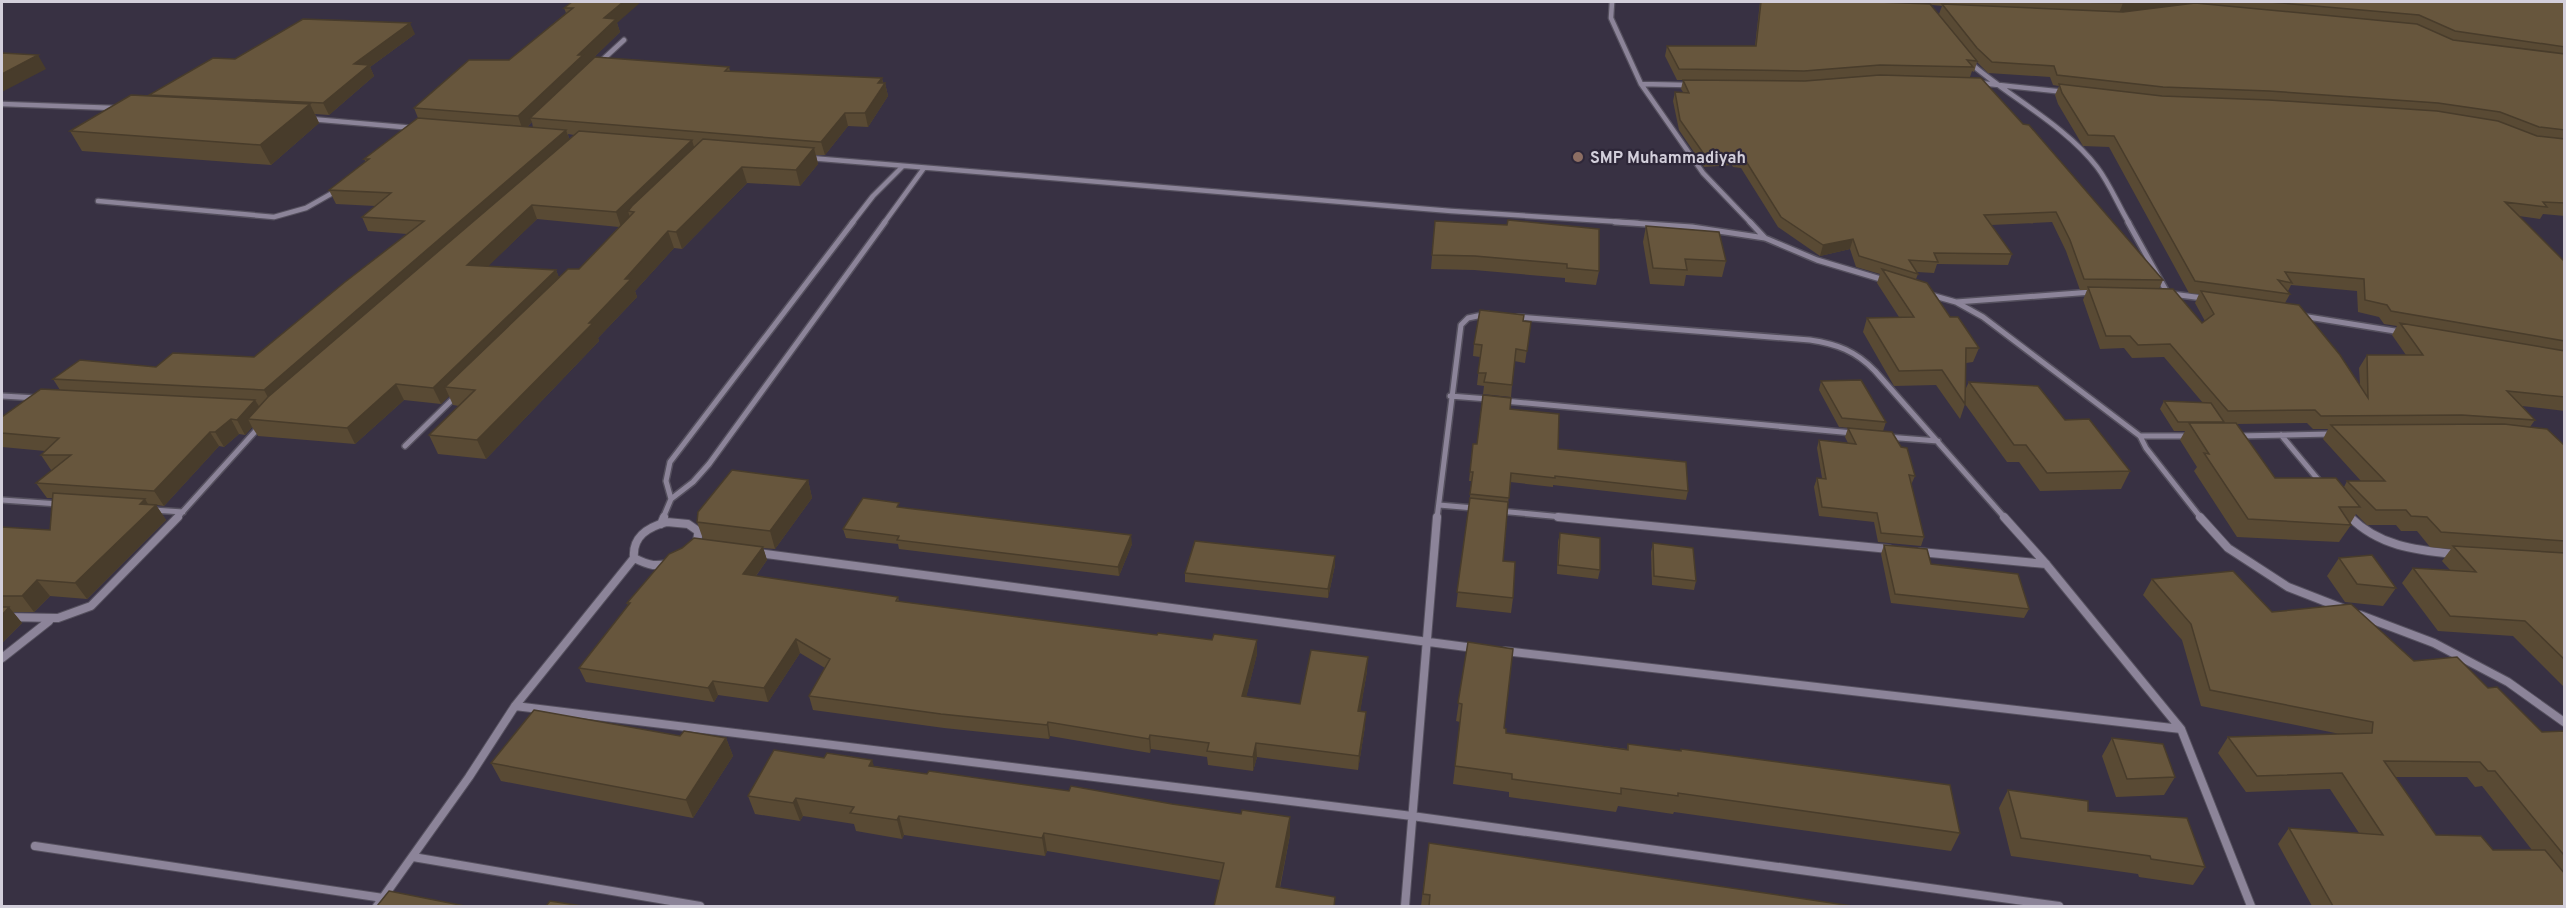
<svg xmlns="http://www.w3.org/2000/svg" width="2566" height="908" font-family="Overpass,sans-serif">
	<rect width="100%" height="100%" fill="#383143"/>
	<g fill="none" stroke-linecap="round" stroke-linejoin="round">
		<g stroke="#55505e" stroke-width="7">
			<path id="street-far2" d="M1612 2 1611 18 1641 84 1703 173 1751 223
				M1969 62C2009 97 2065 125 2097 167 2110 184 2118 205 2129 223
				M599 63 624 40
				M1980 83 2065 92
				M1641 84 1688 85
				M2 104 115 108
				M311 119 414 128
				M810 158 1451 211 1638 223
				M98 201 274 217 306 208 336 191
				M852 223 873 196 903 166
				M884 223 924 168"/>
		</g>
		<g stroke="#55505e" stroke-width="8">
			<path id="street-far1" d="M1615 222 1692 227 1765 238 1817 260 1884 280
				M1750 222 1765 238
				M2128 222 2168 294
				M2172 294 2203 298
				M1931 295 1956 302 1983 317 2140 436 2146 448 2201 518
				M1956 302 2092 292
				M2302 316 2401 332
				M1518 317 1810 340C1837 344 1856 351 1875 371L2005 518
				M2 396 37 398
				M1450 396 1488 399
				M1504 401 1853 433
				M2281 435 2321 483
				M2140 436H2191
				M2237 436 2332 434
				M1887 437 1938 441
				M405 446 456 396
				M671 499 666 481 670 462 853 222
				M2 500 59 504
				M1439 505 1474 508
				M153 510 183 512
				M1499 511 1573 518
				M2347 514 2351 518
				M177 518 260 426
				M663 518 671 499 693 482 709 464 885 222
				M1437 518 1461 325 1468 318 1487 314"/>
		</g>
		<g stroke="#55505e" stroke-width="10">
			<path id="street" d="M1558 517 1889 549
				M2004 517 2046 564 2181 729
				M2200 517 2228 548 2288 587 2342 608
				M2350 517C2379 546 2415 550 2454 554
				M667 522 688 524 698 531C700 554 673 566 653 565 646 564 640 561 634 558 632 536 648 527 667 522Z
				M661 524 664 517
				M1920 552 2046 564
				M758 553 1474 648
				M2360 615 2434 643 2508 682 2564 722
				M2 617 58 618 91 606 178 517
				M1505 651 2181 729 2251 906
				M2 658 49 621
				M515 706 1412 816 2059 906
				M35 846 383 898
				M413 857 700 906
				M377 906 469 777 515 706 634 558
				M1405 906 1437 517"/>
		</g>
		<use href="#street-far2" stroke="#8c8499" stroke-width="4.5"/>
		<use href="#street-far1" stroke="#8c8499" stroke-width="5"/>
		<use href="#street" stroke="#8c8499" stroke-width="8"/>
	</g>
	<path fill="#594a34" fill-rule="evenodd" d="M572 2 617 23 620 32 586 65 729 67 730 71 882 78 883 83H885L888 96 868 127 848 126 825 155H816L818 164 800 186 747 183 682 249 674 248 635 291 637 297 598 338 599 341 486 459 438 454 429 435 459 406 453 405 449 396 441 404 404 400 355 444 258 436 252 427 245 435 239 434 224 447 219 446 164 506 156 505 166 520 87 599 50 596 34 612H13L22 623 2 643V527L50 530 53 498H47L36 483 53 470H51L41 455 45 451 2 447V417L60 390 53 379 156 367 254 357 407 234 368 231 362 217 375 206 336 204 329 190 366 162 364 159 418 118 414 108 509 60 566 13 564 8ZM532 122 533 128 527 127ZM568 134 574 135 569 139ZM537 219 619 227 579 269 559 278 556 270 488 266Z
		M1760 2H1921V3L1939 14 1942 6 1932 5 1928 2H2565V216L2543 214 2540 219 2519 216 2565 262V411L2522 406 2535 420 2530 427 2565 446V688L2513 636 2438 631 2402 583 2413 568 2450 570 2442 561 2451 549 2430 547 2417 531H2401L2396 525H2367L2356 514 2350 524 2351 525 2339 542 2237 537 2194 471 2197 467 2180 440 2185 431H2174L2160 409 2164 401 2203 403 2164 357 2132 358 2124 348 2100 349 2083 300 2087 290H2080L2066 251 2052 222 1991 225 2012 254 2008 265 1937 264 1934 273 1917 272 1918 274 1916 279 1979 348 1973 362 1966 363 1965 390 1969 382 2065 420 2130 471 2121 489 2040 491 2019 462H2007L1965 404 1960 419 1936 385 1894 386 1863 332 1867 318 1899 317 1877 283 1880 274 1856 267 1850 249 1820 256 1778 227 1741 168 1733 167 1732 165 1704 167 1679 130 1673 101 1675 92H1683L1681 89 1683 80H1677L1665 56 1667 46H1755ZM1977 62 1988 73 2050 77 2053 85 2059 86 2055 95 2058 104 2083 146 2109 147 2189 293 2199 294 2195 303 2205 321 2202 323 2159 289 2163 280 1970 77 1972 71 1974 72ZM2291 285 2357 291 2358 312 2379 317 2384 324 2397 326 2392 335 2406 355H2367L2359 368 2360 385 2285 303 2290 294 2288 291ZM2307 423 2313 429H2328L2323 439 2361 481H2347L2344 487 2275 478 2236 424Z
		M415 34 370 67 374 76 329 115 315 114 319 123 271 165 82 151 70 131 150 96 149 95 235 59Z
		M1435 221 1599 271 1596 285 1565 282V278L1474 270 1431 269Z
		M1646 226 1726 261 1722 277 1686 275 1684 286 1650 284 1643 242Z
		M1523 321 1531 322 1525 363 1514 361 1511 397 1483 394 1484 386 1477 385 1480 357 1473 356 1474 344Z
		M1821 381 1886 422 1883 431 1839 427 1819 390Z
		M1510 409 1558 449 1688 491 1686 500 1553 485V487L1510 482 1503 561 1513 598 1511 613 1456 607 1472 481H1469L1473 444H1477Z
		M1848 428 1915 476 1911 485 1924 537 1921 546 1878 542 1874 522 1819 516 1814 487 1817 478H1822L1817 448 1819 440 1848 443 1845 437Z
		M808 480 812 498 775 549 763 548 767 560 756 576 898 597 899 602 1157 635 1212 640H1257V654L1246 697 1300 704 1367 671 1360 711 1365 726 1358 770 1257 757 1253 771 1208 765 1207 757 1151 749 1150 753 1050 736 1049 739 944 728 813 710 809 696 825 668 800 653 768 702 718 695 714 702 586 682 579 668 628 605 627 603 703 539 697 522Z
		M900 507 1132 544 1119 576 899 549 898 544 846 538 843 529Z
		M1560 533 1600 570 1598 579 1557 574 1558 542Z
		M1653 543 1696 581 1694 590 1652 585 1651 552Z
		M1884 545 1931 564 2029 609 2024 618 1891 603 1881 554Z
		M1335 556V565L1328 598 1185 582V573Z
		M2339 558 2396 588 2383 606 2345 602 2327 576Z
		M2152 579 2272 612 2414 661 2488 688 2542 732 2565 731V870H2561L2565 906H2312L2278 844 2289 828 2359 833 2330 789 2246 792 2218 753 2228 737 2340 734 2201 706 2182 640 2143 595ZM2395 777H2467L2475 787 2482 786 2532 850H2493L2436 835Z
		M1468 642 1506 733 1627 749 1628 744 1680 751 1681 749 1960 833 1951 851 1674 812 1673 814 1618 806 1616 812 1509 797V792L1453 784 1460 722 1456 721Z
		M680 736 726 738 733 756 693 818 501 781 491 763Z
		M2112 738 2175 777 2164 795 2116 797 2102 756Z
		M874 766 927 774 1069 791 1241 814 1290 817V835L1280 888 1220 880 1047 851 1045 856 904 835 902 839 856 831 854 824 803 816 800 821 755 814 748 796Z
		M2008 790 2088 811 2205 867 2193 885 2139 877 2138 874 2011 856 1999 808Z
		M1429 843 1852 906H1421Z"/>
	<path fill="#483c2b" d="M623 2H641L617 23 620 32 586 65 587 69 530 118 532 122 523 131 518 116 578 55 604 18Z
		M2138 2H2193L2191 5 2119 13 2123 3Z
		M410 23 415 34 370 67 374 76 329 115 323 103 354 64Z
		M38 55 46 69 2 92V74Z
		M882 78 883 86 885 83 888 96 868 127 865 113 878 83Z
		M310 104 319 123 271 165 260 145Z
		M845 113 848 126 825 155 821 142Z
		M566 130 571 144 272 405 264 390Z
		M692 140 696 154 628 211 630 218 621 227 616 212Z
		M814 148 818 164 800 186 796 170Z
		M742 167 747 183 682 249 676 232Z
		M532 205 537 219 473 281 467 265Z
		M668 231 674 248 635 291 637 297 598 338 599 341 486 459 477 440 589 323 625 279Z
		M1853 239 1850 249 1820 256 1823 245Z
		M556 270 562 285 445 387 449 396 441 404 433 388Z
		M396 384 404 400 355 444 347 428Z
		M255 400 264 414 248 419 252 427 245 435 237 420Z
		M231 419 239 434 224 447 215 432Z
		M210 432 219 446 164 506 154 491Z
		M808 480 812 498 775 549 770 531Z
		M145 499 151 509 156 505 166 520 87 599 75 583Z
		M1131 535 1132 544 1119 576 1118 567Z
		M763 547 767 560 747 588 743 574Z
		M1335 556V565L1328 598V589Z
		M37 580 50 596 34 612 22 596Z
		M9 607 22 623 2 643V615Z
		M796 639 800 653 768 702 764 688Z
		M1257 640V654L1243 710 1242 696Z
		M1368 657 1367 671 1358 725V711Z
		M713 681 718 695 714 702 708 688Z
		M1366 712 1365 726 1358 770 1359 756Z
		M1048 722 1050 736 1049 739 1047 725Z
		M1150 735 1151 749 1150 753 1149 739Z
		M726 738 733 756 693 818 686 800Z
		M1256 743 1257 757 1253 771V757Z
		M872 760 878 778 869 766Z
		M796 798 803 816 800 821 793 803Z
		M899 816 904 835 902 839 897 820Z
		M1290 817V835L1276 905V887Z
		M1044 833 1047 851 1045 856 1042 838Z"/>
	<path fill="#67563d" stroke="#483c2b" stroke-width="1.5" d="M572 2H623L604 18 616 19 578 55H583L518 116 414 108 469 60H509L573 8H564Z
		M1761 2H1878L1930 4 1977 61 1967 60 1973 67 1880 65 1804 71 1679 69 1667 46H1756Z
		M2079 2H2138L2123 3Z
		M2270 2H2565V47L2455 31 2419 15Z
		M2195 3 2417 24 2453 40 2565 54V130L2539 127 2500 112 2438 103 2269 91 2163 87 2057 75 2054 66 1992 62 1977 48 1942 4 2123 12Z
		M303 19 410 23 354 64 369 65 323 103 149 95 213 58 235 59Z
		M2 53 38 55 2 74Z
		M595 57 729 67 725 71 882 78 878 83H885L865 113H845L821 142 530 118Z
		M1880 75 1981 78 2023 124 2029 125 2163 280 2084 279 2070 240 2056 212 1984 215 2012 254 1934 253 1938 262 1909 260 1918 274 1859 256 1853 239 1823 245 1781 217 1744 158 1736 157 1734 155 1706 157 1680 120 1675 92 1689 93 1683 80 1805 81Z
		M2059 84 2162 96 2269 100 2437 111 2498 121 2537 136 2565 139V203L2543 202 2547 207 2505 202 2565 262V341L2391 311 2387 305 2365 300 2364 279 2285 272 2292 283 2278 280 2290 294 2195 281 2114 136 2088 135 2062 93Z
		M131 95 310 104 260 145 70 131Z
		M418 118 566 130 264 390 53 379 80 360 156 367 173 353 254 357 345 282 424 221 362 217 391 193 329 190 369 159H364Z
		M579 131 692 140 616 212 532 205 467 265 556 270 433 388 396 384 347 428 248 419 268 397Z
		M703 139 814 148 796 170 742 167 676 232 668 231 625 279H631L589 323H593L477 440 429 435 475 390 445 387 568 269H579L634 212 628 211 632 206Z
		M1508 220 1599 229V271L1567 268V264L1475 256 1432 255 1435 221 1507 225Z
		M1646 226 1719 232 1726 261 1685 259 1687 270 1653 268Z
		M1882 269 1927 283 1950 317H1958L1979 348H1966L1965 404 1942 370 1899 371 1867 318 1914 317Z
		M2088 287 2173 289 2202 323 2214 314 2201 291 2299 305 2340 355 2368 398 2367 355H2423L2400 323 2565 351V397L2507 391 2535 420 2462 415 2321 416 2315 410 2228 411 2170 344 2138 345 2130 336H2106Z
		M1480 310 1524 315 1523 321 1531 322 1527 351 1516 349 1512 385 1484 382 1486 373H1478L1482 345 1474 344Z
		M1861 380 1886 422 1842 418 1821 381Z
		M1969 382 2038 386 2065 420 2089 419 2130 471 2047 473 2026 445H2014Z
		M41 389 255 400 237 420 231 419 215 432H210L154 491 36 483 71 455H41L59 438 2 433V417Z
		M1483 395 1511 398 1510 409 1559 414 1558 449 1686 462 1688 491 1555 476V478L1511 473 1509 498 1470 494 1473 472H1470L1473 444H1477Z
		M2164 401 2211 403 2224 422H2178Z
		M2189 423H2236L2275 478H2336L2360 507H2339L2351 525 2248 519 2204 453 2209 454Z
		M2504 424 2547 429 2565 446V541L2441 532 2427 517 2411 516 2406 510H2376L2347 481H2385L2331 425Z
		M1848 428 1892 432 1901 447 1907 448 1915 476 1909 475 1924 537 1881 533 1877 513 1822 507 1817 478 1826 479 1819 440 1856 444Z
		M732 470 808 480 770 531 697 522 698 512Z
		M53 493 145 499 140 504 156 505 75 583 37 580 22 596H2V527L50 530Z
		M863 498 899 503 897 507 1131 535 1118 567 897 540 899 536 843 529Z
		M1470 498 1508 502 1503 561 1515 562 1513 598 1457 592Z
		M1560 533 1600 538V570L1558 565Z
		M694 538 763 547 743 574 898 597 896 601 1157 635 1158 633 1212 640 1214 634 1257 640 1242 696 1300 704 1311 650 1368 657 1358 711 1366 712 1359 756 1256 743 1253 757 1207 751 1209 743 1150 735 1149 739 1048 722 1047 725 941 714 809 696 830 659 796 639 764 688 713 681 708 688 579 668 630 603H627L669 554 682 548Z
		M1195 541 1335 556 1328 589 1185 573Z
		M1653 543 1693 548 1696 581 1654 576Z
		M1884 545 1927 549 1931 564 2018 574 2029 609 1895 594Z
		M2453 546 2565 553V660L2525 621 2450 616 2413 568 2476 572Z
		M2372 555 2396 588 2357 584 2339 558Z
		M2233 571 2272 612 2351 604 2414 661 2457 657 2488 688 2497 687 2542 732 2565 731V854H2563L2495 771H2488L2480 762 2384 761 2436 835 2481 836 2493 850H2545L2565 874V906H2333L2289 828 2383 835 2342 773 2257 776 2228 737 2372 733 2373 722 2210 690 2191 624 2152 579Z
		M2 607H9L2 615Z
		M1468 642 1513 649 1504 728 1506 729V733L1628 750V744L1681 751V749L1950 785 1960 833 1678 793V796L1621 788V794L1512 779V774L1455 766 1462 704 1458 703Z
		M534 710 680 736 684 731 726 738 686 800 491 763Z
		M2112 738 2163 744 2175 777 2127 779Z
		M774 750 824 758 827 753 872 760 869 766 927 774 929 771 1069 791 1071 786 1172 804 1241 814 1242 810 1290 817 1276 887 1335 897 1334 906H1214L1224 863 1044 833 1042 838 899 816 897 820 850 813 854 807 796 798 793 803 748 796Z
		M2008 790 2088 801V811L2187 818 2205 867 2151 859 2150 856 2021 838Z
		M1429 843 1852 906H1429L1430 895 1423 894Z
		M389 891 465 906H377Z
		M550 901 582 906H546Z"/>
	<circle fill="#8d6e63" stroke="#2e2739" stroke-width="2" cx="1578" cy="157" r="6"/>
	<g text-anchor="middle" stroke-width="4.5" stroke-linejoin="round" paint-order="stroke">
		<g font-size="16" font-weight="bold" fill="#d3cfdb" stroke="#2e2739" text-anchor="start">
			<text x="1590" y="163">SMP Muhammadiyah</text>
		</g>
	</g>
	<rect width="2566" height="908" fill="none" stroke="#d3cfdb" stroke-width="6"/>
</svg>
